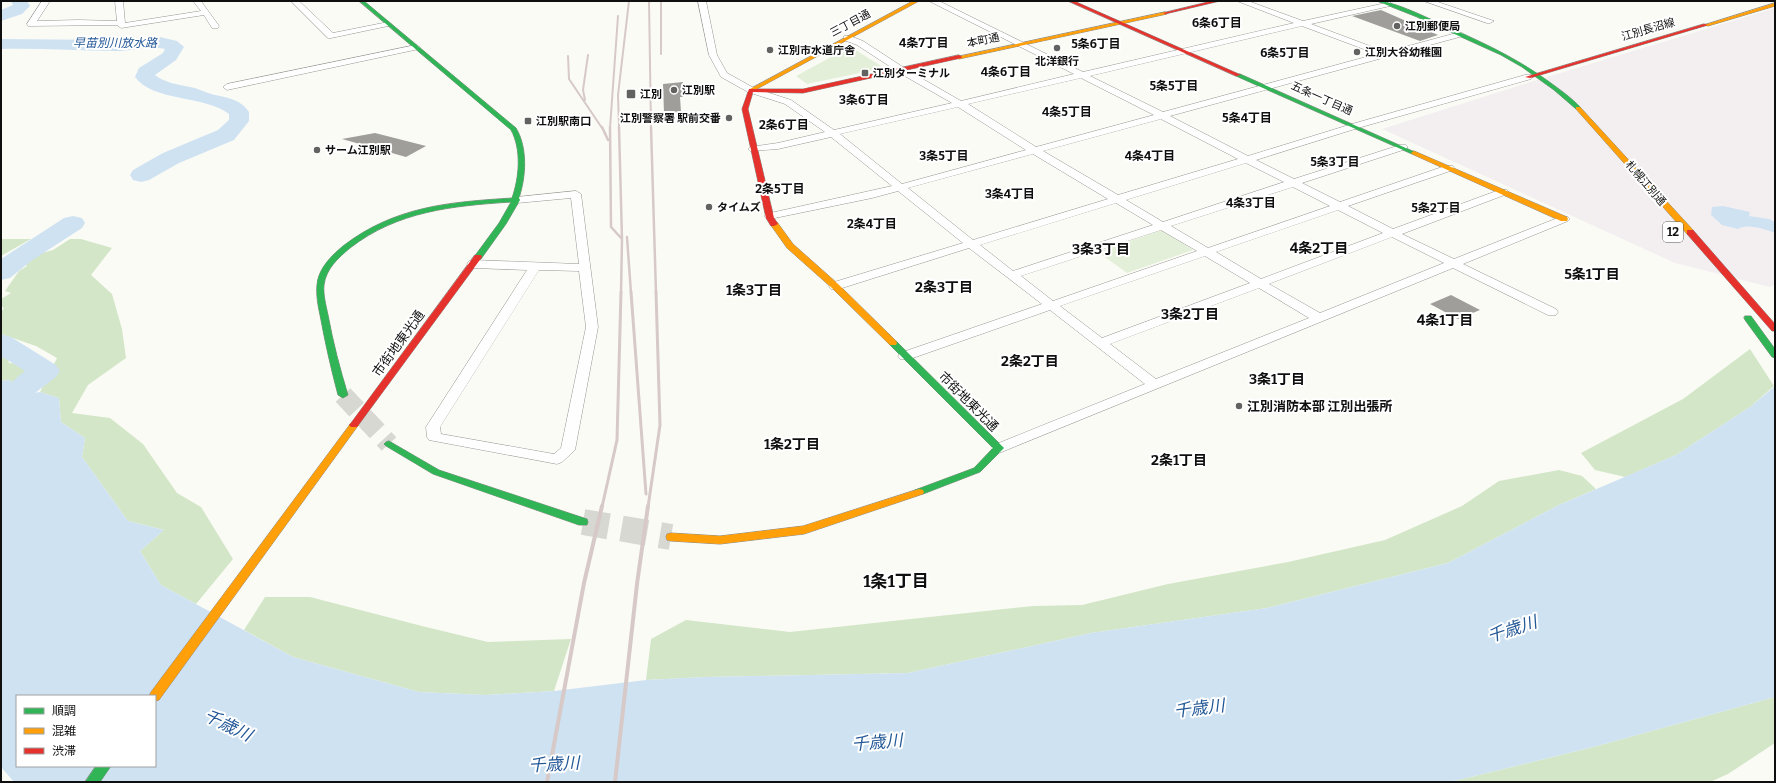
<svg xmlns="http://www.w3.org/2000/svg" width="1776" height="783" font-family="Bitter,'Noto Sans JP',serif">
	<rect width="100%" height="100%" fill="#fbfbf6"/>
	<path fill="#f3eff1" d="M1775 8V284L1770 287 1675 263 1382 129 1521 85Z"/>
	<path fill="#e3efd8" d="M846 49H854L881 66 879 69 807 84 796 76Z
		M1162 230 1193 250 1127 273 1098 252Z"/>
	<path fill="#d3e6c7" d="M1 239H31L1 256Z
		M70 239H81L112 248 91 275 112 294 122 329 126 358 88 385 72 413 110 418 143 444 177 493 201 507 233 559 196 604 161 585 140 551 164 530 128 521 82 457 85 438 61 422 59 398 40 392 57 358 36 346 1 334V312L4 308 1 306V299L11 293 5 291 19 271 27 266 24 262 27 257 53 250Z
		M1750 349 1774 386 1750 407 1676 455 1625 477 1595 470 1581 453 1683 399Z
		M1 353 7 356 9 363 20 364 37 373 15 389 10 380 1 381Z
		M1559 470 1582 476 1596 489 1559 505 1448 563 1267 608 1091 633 908 673 705 677 646 680 651 639 686 620 790 632 1033 606 1082 605 1168 584 1288 562 1385 540 1462 506 1499 481Z
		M265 597H310L422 626 488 642 571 639 554 691 486 695 419 692 293 657 244 630Z
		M1775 697V743L1728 774 1710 782H1450L1597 746Z"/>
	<path fill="#cfe2f2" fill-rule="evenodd" d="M1723 206 1750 212 1749 216 1769 219 1775 222V233C1765 229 1747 223 1738 229L1722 225 1711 215 1712 207Z
		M10 380 18 395 40 392 59 398 61 422 85 438 82 457 128 521 164 530 140 551 161 585 293 657 419 692 486 695 554 691 646 680 705 677 908 673 1091 633 1267 608 1448 563 1559 505 1676 455 1750 407 1775 386V697L1597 746 1450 782H14L1 767V381ZM17 696H155V766H17Z"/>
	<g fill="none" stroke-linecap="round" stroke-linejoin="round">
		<path fill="#cfe2f2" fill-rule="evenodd" d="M11 1H27L30 6 22 14 1 21V10L13 5Z
			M160 37 177 41 184 47 176 60 155 75C165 83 177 84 190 87 197 88 202 91 208 93 224 98 239 97 249 112V121L234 140 179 163 149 180 141 182 133 180 130 175 133 170 163 153 218 130 229 120V114C205 95 153 102 135 77L139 68 163 53 165 49C150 45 131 51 116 51 77 51 39 48 1 49V39L116 40Z
			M73 216 82 218 85 223 82 228 31 261 10 278 1 280V259L64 218Z
			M1 334 11 337 56 365 60 371 56 377 31 396 12 422 1 425C1 392 0 391 25 371L1 356Z"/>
	</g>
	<path fill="#9f9e9b" d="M1381 10 1438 35 1420 41 1352 16Z
		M683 82 684 97H680L681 112 664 113 663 84Z
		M375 133 426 146 406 157 342 139Z
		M1451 295 1480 310 1458 319 1430 304Z"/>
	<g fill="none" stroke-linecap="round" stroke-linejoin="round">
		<path stroke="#d8d8d3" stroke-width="20" stroke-dasharray="20 10" stroke-linecap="butt" d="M343 395 389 444"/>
		<path stroke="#d8d8d3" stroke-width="26" stroke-dasharray="26 13" stroke-linecap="butt" d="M583 522 671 537"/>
		<g stroke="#959593" stroke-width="1">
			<path id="street" d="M42 1H50L37 21 78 20 117 21 115 1H123L125 23 201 11 193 1H201L219 26 218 28H212L204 15 121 28 117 25 28 26 27 24Z
				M291 1H299L333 33 388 22 392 24 388 26 331 38H328Z
				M698 1H706L717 55 727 73 754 88 791 100 834 130 952 103 903 75 857 45 844 40V36H850L863 41 909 71 961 101 1074 74 929 1H939L1083 72 1294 23 1237 1H1248L1303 21 1390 2V6L1311 24 1386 52 1460 32 1464 34 1463 36 1170 116 1248 156 1352 124 1525 75H1531L1532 77 1531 79 1358 128 1256 160 1294 179 1400 145H1406L1408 147 1406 149 1302 183 1340 202 1445 166H1453L1454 168 1453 170 1348 206 1393 229 1499 190H1507L1508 192 1507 194 1402 234 1454 259 1560 217H1568L1570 219 1568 221 1463 264 1556 309 1558 312 1556 315H1548L1453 268 1004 451 999 453 994 451 992 448 994 445 1145 384 1050 310 910 359H900L898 356 900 353 1042 304 969 248 839 289H831L829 286 831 283 963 243 898 191 872 198 770 219 766 218 764 216 766 214 892 186 831 137 778 149 750 151 748 149 750 147 778 143 825 132 785 104 748 92 721 77 709 55ZM1302 26 1377 54 1163 112 1090 76ZM1081 78 1154 115 1036 147 968 104ZM958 107 1026 150 902 184 840 134ZM1161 119 1238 159 1118 195 1043 151ZM1033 154 1108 199 973 240 908 188ZM1246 163 1284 182 1163 222 1126 200ZM1293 187 1330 206 1208 248 1171 226ZM1116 203 1153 225 1013 271 980 245ZM1338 210 1383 233 1261 279 1216 252ZM1161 230 1197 251 1053 301 1021 276ZM1392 237 1444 263 1320 313 1269 284ZM1205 256 1250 283 1102 338 1060 306ZM1259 288 1309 318 1156 379 1110 344Z
				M1424 1H1435L1494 21 1490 23H1487Z
				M416 45 420 47 419 49 227 90 223 87 227 84Z
				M576 191 581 194 598 327 575 450 562 462 557 464 429 440 427 437 426 427 527 270 473 268 469 267 467 264 469 261 473 260 579 264 571 198 517 203 512 200 517 197ZM539 270 579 271 586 327 561 448 554 454 441 434 440 427Z"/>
		</g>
		<g stroke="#8c8c8a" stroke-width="1">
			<path id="fast" d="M359 1H364L516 128C528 148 526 177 519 198L520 200 506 224 481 259H478L474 257 499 223 511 202C452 206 398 211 350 248 338 258 326 269 324 285 323 295 326 305 328 315 333 342 340 369 348 395L343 398 338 395C331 369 325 342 320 315 318 306 316 295 317 285 318 269 331 256 343 246 395 206 450 202 512 198 519 178 522 150 511 130Z
				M1377 1C1393 1 1421 15 1437 22 1477 40 1512 55 1548 81 1559 89 1572 98 1581 108L1576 109 1554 90 1522 67 1501 55 1417 17Z
				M1236 74H1240L1417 153 1412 154 1236 76Z
				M1745 316H1751L1775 349V358L1772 357 1745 320 1744 318Z
				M893 340 896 341 1002 446 1004 448 980 472 923 494H915L914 492 915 490 974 468 993 448 890 345 889 343Z
				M389 441 439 470 587 519 588 522 587 525H579L433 474 386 446 384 444 386 442Z
				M96 766H111L100 782H85Z"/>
		</g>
		<g stroke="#8c8c8a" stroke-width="1">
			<path id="slow" d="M913 1H919L755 90 750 89Z
				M1775 3V6L1708 26 1704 25Z
				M1165 12 1167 13V14L959 59 956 57Z
				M1576 107H1580L1693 230V234H1687L1576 109Z
				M1414 151 1567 217 1568 219 1567 221H1561L1412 154 1411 153Z
				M771 222H777L793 244 838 284 896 341 897 343 896 345H890L832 288 787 248 770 224Z
				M354 422 359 425 357 427 159 700 155 701V696H149L151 692 351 423Z
				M919 489 923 490 924 492 923 494 804 534 720 544 671 541 667 540 666 537 667 534 671 533 720 536 803 526Z"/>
		</g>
		<g stroke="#8c8c8a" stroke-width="1">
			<path id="jam" d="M1068 1H1074L1241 75 1236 76Z
				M1212 1H1220L1165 14 1163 13Z
				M1704 24 1708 25 1530 78 1525 77Z
				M959 55 962 57 961 58 803 93 753 92 748 109 774 218 778 224 774 226H771L766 218 742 109 749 89H803Z
				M1687 230H1693L1775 324V331H1772L1687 234Z
				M475 255H481L482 257 357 427H351L349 425 351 423Z"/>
		</g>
		<use href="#street" fill="#fefefe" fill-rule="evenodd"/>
		<use href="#fast" fill="#30b455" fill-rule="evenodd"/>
		<use href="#slow" fill="#ff9f0a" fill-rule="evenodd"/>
		<use href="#jam" fill="#e5322d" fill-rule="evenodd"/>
		<path stroke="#d6c9c7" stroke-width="2" d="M649 1 651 128
			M661 1V54
			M568 56 569 79 602 128
			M585 100 583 90 588 55
			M610 128 618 16
			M619 128 618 95 629 1"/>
		<path stroke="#d6c9c7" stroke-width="2.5" d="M602 127 608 140
			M610 127 611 227 622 239
			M619 127 622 239 621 293
			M651 127 656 293
			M627 237 631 293"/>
		<path stroke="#d6c9c7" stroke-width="3" d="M631 292 646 494
			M602 507 617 440 621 292
			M648 507 660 425 656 292"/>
		<path stroke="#d6c9c7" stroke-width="4" d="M547 782 584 583 602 506
			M615 782 637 584 648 506"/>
	</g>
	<g fill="#626260" stroke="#fff" stroke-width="1.5">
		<circle cx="1397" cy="26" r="4"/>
		<circle cx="1057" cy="48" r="4"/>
		<circle cx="770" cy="50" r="4"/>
		<circle cx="1357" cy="52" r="4"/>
		<rect x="861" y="69" width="8" height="8" rx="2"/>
		<circle cx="674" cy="90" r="4"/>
		<rect x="626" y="89" width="10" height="10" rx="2"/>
		<circle cx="729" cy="118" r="4"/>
		<rect x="524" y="117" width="8" height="8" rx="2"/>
		<circle cx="317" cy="150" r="4"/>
		<circle cx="709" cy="207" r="4"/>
		<circle cx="1239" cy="406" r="4"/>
	</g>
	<g text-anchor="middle" stroke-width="4" stroke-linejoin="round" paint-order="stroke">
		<g font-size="11" fill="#0f0f0f" stroke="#fff">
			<text transform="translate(850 23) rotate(-28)" y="4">三丁目通</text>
			<text transform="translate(1648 29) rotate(-16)" y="4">江別長沼線</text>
			<text transform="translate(983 40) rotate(-12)" y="4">本町通</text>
			<text transform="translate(1322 98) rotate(24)" y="4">五条一丁目通</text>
			<text transform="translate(1646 183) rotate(49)" y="4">札幌江別通</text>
		</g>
		<g font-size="11" font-weight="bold" fill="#0f0f0f" stroke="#fff" text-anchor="start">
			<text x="1405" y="30">江別郵便局</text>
			<text x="778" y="54">江別市水道庁舎</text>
			<text x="1365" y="56">江別大谷幼稚園</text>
			<text x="1057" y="65" text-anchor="middle">北洋銀行</text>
			<text x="873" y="77">江別ターミナル</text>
			<text x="682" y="94">江別駅</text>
			<text x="640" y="98">江別</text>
			<text x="721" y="122" text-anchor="end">江別警察署 駅前交番</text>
			<text x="536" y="125">江別駅南口</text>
			<text x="325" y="154">サーム江別駅</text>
			<text x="717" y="211">タイムズ</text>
		</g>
		<g font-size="12" font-weight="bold" fill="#0f0f0f" stroke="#fff">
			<text x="1217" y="27">6条6丁目</text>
			<text x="924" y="47">4条7丁目</text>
			<text x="1096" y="48">5条6丁目</text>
			<text x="1285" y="57">6条5丁目</text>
			<text x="1006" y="76">4条6丁目</text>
			<text x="1174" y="90">5条5丁目</text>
			<text x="864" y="104">3条6丁目</text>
			<text x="1067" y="116">4条5丁目</text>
			<text x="1247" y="122">5条4丁目</text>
			<text x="784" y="129">2条6丁目</text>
			<text x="944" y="160">3条5丁目</text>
			<text x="1150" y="160">4条4丁目</text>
			<text x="1335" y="166">5条3丁目</text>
			<text x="780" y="193">2条5丁目</text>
			<text x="1010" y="198">3条4丁目</text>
			<text x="1251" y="207">4条3丁目</text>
			<text x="1436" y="212">5条2丁目</text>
			<text x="872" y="228">2条4丁目</text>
		</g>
		<g font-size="12" font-style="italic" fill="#235897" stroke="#fff">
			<text x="115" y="47">早苗別川放水路</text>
		</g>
		<rect fill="#fff" stroke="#575757" stroke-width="1" x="1663" y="222" width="20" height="20" rx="3"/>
		<g font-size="12" font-weight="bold" fill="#0f0f0f">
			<text x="1673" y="236">12</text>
		</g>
		<g font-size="13" fill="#0f0f0f" stroke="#fff">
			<text transform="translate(398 343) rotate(-54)" y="5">市街地東光通</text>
			<text transform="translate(969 401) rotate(45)" y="5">市街地東光通</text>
		</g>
		<g font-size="13" font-weight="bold" fill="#0f0f0f" stroke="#fff" text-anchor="start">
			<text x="1247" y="411">江別消防本部 江別出張所</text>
		</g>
		<g font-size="14" font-weight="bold" fill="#0f0f0f" stroke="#fff">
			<text x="1319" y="253">4条2丁目</text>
			<text x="1101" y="254">3条3丁目</text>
			<text x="1592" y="279">5条1丁目</text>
			<text x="944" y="292">2条3丁目</text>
			<text x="754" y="295">1条3丁目</text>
			<text x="1190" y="319">3条2丁目</text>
			<text x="1445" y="325">4条1丁目</text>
			<text x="1030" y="366">2条2丁目</text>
			<text x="1277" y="384">3条1丁目</text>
			<text x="792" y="449">1条2丁目</text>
			<text x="1179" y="465">2条1丁目</text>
		</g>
		<g font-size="17" font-weight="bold" fill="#0f0f0f" stroke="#fff">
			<text x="896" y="587">1条1丁目</text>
		</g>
		<g font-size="17" font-style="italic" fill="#235897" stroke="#fff">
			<text transform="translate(1512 629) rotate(-18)" y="6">千歳川</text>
			<text transform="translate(1199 708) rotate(-7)" y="6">千歳川</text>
			<text transform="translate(228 725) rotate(26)" y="6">千歳川</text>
			<text transform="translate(877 742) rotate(-5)" y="6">千歳川</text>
			<text transform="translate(554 764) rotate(-3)" y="6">千歳川</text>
		</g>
	</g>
	<rect width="1776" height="783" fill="none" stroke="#0f0f0f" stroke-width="4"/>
	<rect x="16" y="695" width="140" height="72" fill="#ffffff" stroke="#9f9f9f"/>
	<rect x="24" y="708" width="20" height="6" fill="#30b455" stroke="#9f9f9f"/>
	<text x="52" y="715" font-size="12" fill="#0f0f0f">順調</text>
	<rect x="24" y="728" width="20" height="6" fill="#ff9f0a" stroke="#9f9f9f"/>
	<text x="52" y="735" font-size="12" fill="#0f0f0f">混雑</text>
	<rect x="24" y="748" width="20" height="6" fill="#e5322d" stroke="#9f9f9f"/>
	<text x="52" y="755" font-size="12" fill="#0f0f0f">渋滞</text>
</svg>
